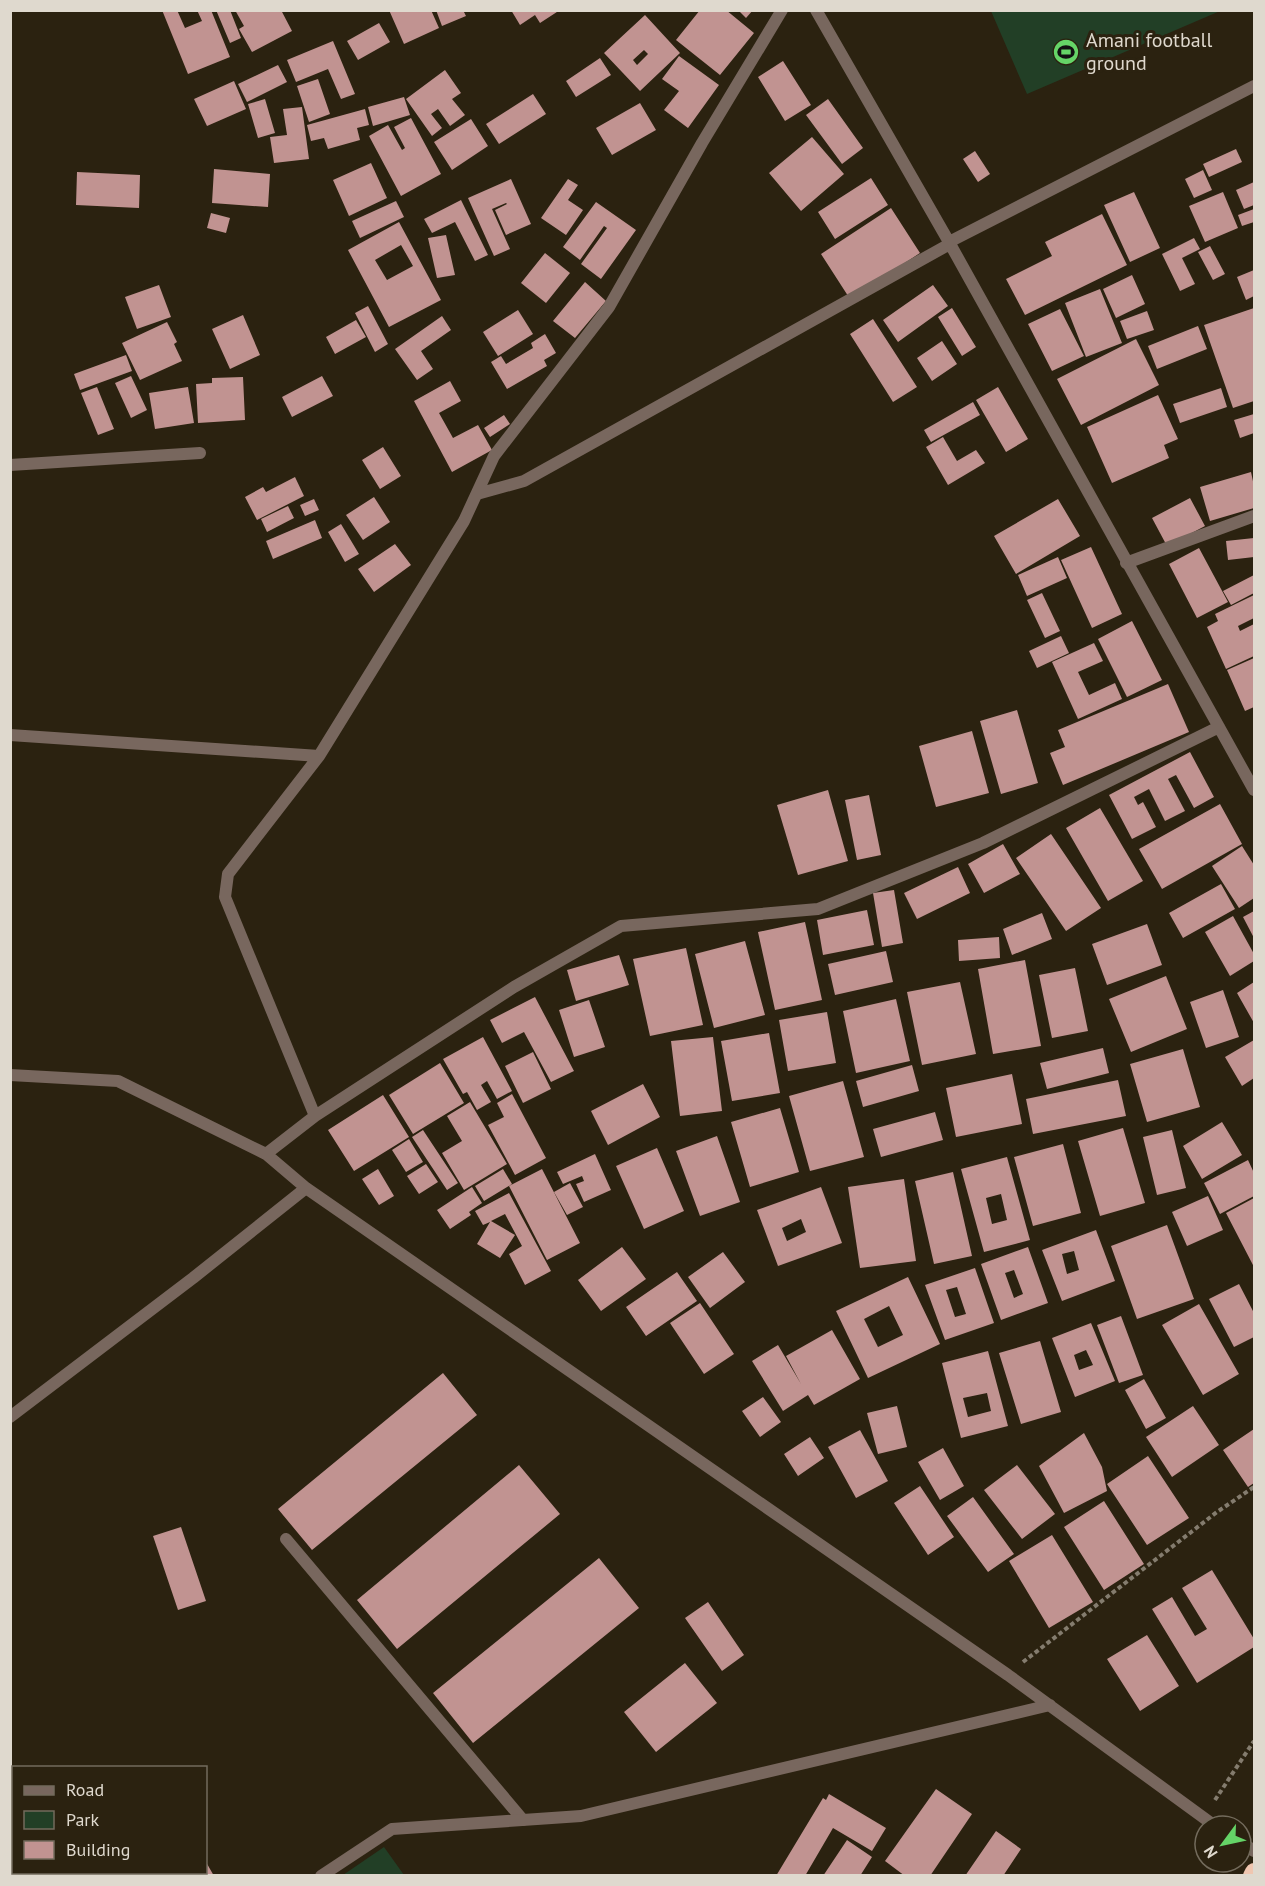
<svg xmlns="http://www.w3.org/2000/svg" width="1265" height="1886" font-family="'PT Sans',sans-serif">
	<rect width="100%" height="100%" fill="#2b2210"/>
	<path fill="#223f26" d="M991 11H1220L1027 94Z
		M384 1847 404 1875H343Z"/>
	<path fill="#c19391" fill-rule="evenodd" d="M162 10H177L185 28 202 21 197 10H211L230 57 188 74Z
		M216 10H230L241 38 230 43Z
		M235 10H281L292 31 252 52 239 29 244 26Z
		M389 10H431L439 28 404 44Z
		M436 10H463L466 16 442 26Z
		M511 10H560L540 23 535 15 520 25Z
		M700 10H726L754 33 720 75 676 40Z
		M738 10H753L746 18Z
		M645 15 680 53 640 91 604 53ZM644 50 648 54 637 65 633 60Z
		M379 23 390 42 358 60 347 41Z
		M333 41 355 94 341 99 328 69 296 82 287 60Z
		M679 56 719 85 688 128 664 110 679 91 662 79Z
		M600 58 611 75 576 97 566 81Z
		M783 61 811 105 785 121 758 77Z
		M278 65 287 82 247 102 238 84Z
		M445 70 461 93 452 99 465 115 450 126 438 109 431 114 442 128 432 136 406 99Z
		M318 79 330 114 309 122 297 86Z
		M234 81 246 109 207 126 194 99Z
		M533 94 546 114 499 144 486 124Z
		M404 97 410 115 373 126 368 107Z
		M265 99 275 133 258 138 248 104Z
		M828 99 863 148 842 164 806 115Z
		M640 103 656 130 612 155 596 128Z
		M302 107 309 159 274 163 270 137 287 135 283 109Z
		M365 109 369 125 357 128 360 140 328 149 324 138 311 141 307 125Z
		M411 118 441 174 401 196 369 136 388 125 402 150 405 148 394 127Z
		M471 119 488 146 452 170 434 142Z
		M812 137 844 174 801 211 769 173Z
		M1236 149 1242 162 1209 177 1203 164Z
		M975 151 990 174 978 182 963 159Z
		M371 163 387 198 349 216 333 180Z
		M214 169 270 174 268 207 212 203Z
		M1203 170 1212 190 1194 198 1185 179Z
		M77 172 140 175 139 208 76 205Z
		M871 178 888 205 835 239 818 212Z
		M511 179 531 224 506 235 495 210 507 204 506 203 492 209 510 249 494 256 468 198Z
		M568 179 578 185 568 200 583 210 566 235 541 218Z
		M1254 182V205L1244 209 1236 190Z
		M1134 192 1160 248 1130 262 1104 205Z
		M1223 192 1238 228 1205 242 1189 206Z
		M461 200 488 255 475 261 455 222 432 233 424 219Z
		M396 201 404 217 360 238 352 221Z
		M596 202 636 230 601 279 581 264 607 228 604 226 580 260 563 247Z
		M891 208 920 253 850 299 821 254Z
		M1254 209V222L1242 226 1238 215Z
		M211 213 230 218 226 233 207 228Z
		M1102 214 1127 265 1025 315 1006 279 1052 256 1045 242Z
		M399 222 441 300 389 327 348 250ZM401 245 413 266 387 280 375 260Z
		M446 235 455 275 437 278 428 238Z
		M1194 238 1200 249 1182 258 1195 284 1180 291 1162 254Z
		M1210 246 1225 274 1213 280 1198 252Z
		M545 253 570 273 546 303 521 283Z
		M1254 270V296L1246 300 1237 277Z
		M1132 275 1145 304 1116 318 1103 289Z
		M585 282 606 301 575 338 553 321Z
		M159 285 171 317 137 329 125 297Z
		M933 285 948 306 898 342 883 320Z
		M1100 289 1122 343 1086 357 1065 303Z
		M368 306 388 344 375 352 355 313Z
		M952 308 976 347 962 356 938 317Z
		M1254 308V401L1233 408 1204 325Z
		M1060 309 1084 356 1052 371 1028 324Z
		M518 310 533 334 498 356 483 332Z
		M1147 311 1154 330 1127 339 1120 321Z
		M243 315 260 355 230 369 212 329Z
		M442 316 451 330 421 351 433 369 417 380 395 349Z
		M873 319 917 387 893 402 850 334Z
		M356 320 366 337 335 354 326 337Z
		M167 322 177 342 174 344 182 361 140 380 122 343Z
		M1198 326 1207 349 1157 369 1148 346Z
		M545 334 556 353 544 360 547 366 507 389 491 362 501 356 506 364 533 348 531 343Z
		M1136 339 1159 385 1081 425 1057 379Z
		M942 341 957 364 932 381 917 358Z
		M126 355 132 371 80 390 74 374Z
		M131 376 147 410 131 418 115 383Z
		M322 376 333 396 292 417 282 397Z
		M243 377 245 420 198 423 196 384 212 383V378Z
		M450 381 461 401 439 413 453 438 478 425 492 450 452 472 414 401Z
		M97 387 114 429 98 435 81 393Z
		M188 387 194 423 155 429 149 393Z
		M998 387 1028 439 1006 452 976 400Z
		M1221 388 1227 407 1180 423 1173 404Z
		M1158 395 1178 439 1164 445 1169 458 1112 483 1087 427Z
		M973 402 980 415 931 442 924 430Z
		M1254 414V433L1240 438 1234 420Z
		M504 415 510 424 490 437 484 428Z
		M943 437 957 461 976 450 985 463 948 485 926 447Z
		M383 447 401 476 380 489 362 460Z
		M1251 472 1254 486V508L1210 521 1200 487Z
		M295 477 304 496 257 520 245 497 263 487 266 492Z
		M374 497 390 522 363 540 346 515Z
		M1190 498 1205 526 1167 546 1152 518Z
		M314 499 319 510 305 516 300 505Z
		M1058 499 1080 536 1016 574 994 536Z
		M288 506 294 518 267 532 261 519Z
		M315 520 322 538 273 559 266 541Z
		M341 524 359 554 345 562 328 532Z
		M1254 538V557L1228 560 1226 541Z
		M395 544 411 565 374 592 358 569Z
		M1091 547 1122 614 1092 628 1061 560Z
		M1199 548 1228 602 1197 618 1169 564Z
		M1058 557 1067 578 1027 596 1018 575Z
		M1254 575V593L1231 605 1223 591Z
		M1042 593 1060 631 1045 638 1027 600Z
		M1254 595V618L1238 626 1240 631 1254 624V656L1226 669 1207 627 1218 621 1215 614Z
		M1132 621 1162 680 1127 697 1098 639Z
		M1061 636 1069 653 1037 668 1029 651Z
		M1094 643 1103 661 1078 672 1089 695 1115 683 1122 699 1078 719 1052 662Z
		M1254 658V707L1245 711 1227 670Z
		M1168 684 1189 732 1063 785 1050 753 1065 747 1058 730Z
		M1017 710 1038 783 1001 794 980 721Z
		M972 731 989 793 936 807 919 746Z
		M1190 752 1214 797 1194 808 1176 775 1168 779 1185 811 1165 821 1149 789 1134 797 1138 805 1143 802 1156 827 1132 839 1109 795Z
		M828 790 848 861 798 875 777 805Z
		M869 795 881 855 857 860 845 800Z
		M1220 804 1242 844 1162 889 1139 849Z
		M1100 808 1143 881 1108 901 1066 828Z
		M1051 834 1101 908 1066 931 1016 858Z
		M1003 844 1020 874 984 893 968 864Z
		M1242 846 1254 865V898L1239 908 1212 866Z
		M958 867 970 893 917 919 904 893Z
		M1221 884 1235 909 1183 938 1169 913Z
		M894 890 903 943 882 947 873 893Z
		M867 910 874 945 823 955 817 920Z
		M1254 911V938L1243 917Z
		M1042 913 1052 939 1012 955 1003 929Z
		M1233 916 1254 954V961L1230 976 1205 932Z
		M805 922 822 1000 775 1010 758 932Z
		M1147 924 1162 965 1107 985 1092 944Z
		M999 937 1000 958 959 961 958 940Z
		M745 941 765 1015 714 1028 695 954Z
		M686 948 703 1025 650 1036 633 959Z
		M886 951 893 982 835 995 828 964Z
		M619 955 629 985 576 1001 567 970Z
		M1025 960 1041 1046 993 1054 978 969Z
		M1075 968 1088 1031 1052 1038 1039 975Z
		M1166 976 1187 1029 1131 1052 1109 999Z
		M960 982 976 1054 922 1065 907 992Z
		M1254 982V1023L1237 993Z
		M1223 990 1239 1037 1206 1048 1190 1002Z
		M535 997 574 1071 551 1082 524 1032 502 1043 490 1020Z
		M896 999 910 1061 856 1073 843 1011Z
		M589 1000 605 1047 574 1057 559 1010Z
		M827 1012 836 1063 788 1071 779 1020Z
		M769 1033 780 1093 732 1101 721 1041Z
		M483 1037 512 1091 497 1099 487 1081 481 1085 491 1102 477 1110 467 1092 463 1094 443 1059Z
		M713 1037 722 1111 680 1116 671 1041Z
		M1254 1040V1078L1242 1086 1225 1057Z
		M1103 1048 1109 1073 1047 1089 1040 1063Z
		M1183 1049 1200 1107 1147 1122 1130 1064Z
		M533 1052 551 1089 523 1103 505 1066Z
		M440 1063 464 1103 413 1134 389 1095Z
		M912 1065 919 1091 863 1107 856 1081Z
		M1012 1074 1022 1124 956 1137 946 1088Z
		M1118 1080 1126 1116 1033 1134 1026 1099Z
		M843 1081 864 1157 810 1171 789 1096Z
		M643 1084 660 1117 608 1145 591 1111Z
		M512 1094 546 1158 515 1175 488 1125 504 1117 497 1103Z
		M383 1095 409 1137 354 1171 328 1130Z
		M470 1102 507 1164 464 1190 442 1153 462 1141 447 1116Z
		M780 1108 799 1172 750 1187 731 1122Z
		M935 1112 943 1140 881 1157 873 1129Z
		M1222 1122 1242 1155 1202 1179 1183 1146Z
		M1123 1128 1145 1203 1100 1216 1078 1141Z
		M423 1130 458 1183 447 1190 412 1137Z
		M1172 1130 1186 1188 1157 1195 1143 1137Z
		M717 1136 740 1202 700 1216 676 1151Z
		M409 1139 423 1162 406 1172 392 1150Z
		M1063 1144 1081 1213 1033 1226 1014 1157Z
		M657 1148 684 1211 644 1229 616 1166Z
		M595 1154 611 1190 584 1202 576 1184 584 1181 582 1176 563 1184 557 1172Z
		M1007 1157 1030 1240 984 1252 961 1169ZM1001 1194 1007 1220 992 1224 986 1198Z
		M1248 1160 1254 1173V1196L1220 1214 1204 1183Z
		M426 1164 438 1182 419 1194 407 1176Z
		M378 1169 394 1196 379 1205 362 1179Z
		M503 1169 512 1184 484 1201 475 1186Z
		M542 1169 580 1243 547 1260 509 1186Z
		M953 1172 972 1256 934 1264 915 1181Z
		M904 1179 916 1261 860 1268 848 1187Z
		M570 1183 583 1207 567 1215 554 1192Z
		M472 1187 482 1203 469 1212 471 1215 450 1229 437 1210Z
		M821 1187 842 1243 778 1266 757 1210ZM801 1219 806 1232 787 1241 782 1228Z
		M509 1193 551 1271 525 1285 509 1254 522 1246 505 1214 491 1221 515 1235 500 1258 477 1244 490 1222 483 1225 475 1211Z
		M1208 1196 1223 1230 1187 1246 1172 1212Z
		M1254 1198V1267L1226 1213Z
		M1167 1225 1194 1299 1137 1319 1111 1246Z
		M1096 1230 1115 1281 1062 1301 1042 1250ZM1074 1251 1079 1270 1067 1274 1062 1254Z
		M622 1247 646 1279 601 1311 578 1280Z
		M1028 1247 1048 1303 1001 1320 981 1264ZM1014 1270 1023 1294 1014 1298 1005 1273Z
		M723 1252 745 1282 710 1308 688 1277Z
		M975 1268 994 1323 945 1340 925 1285ZM957 1287 966 1314 955 1317 946 1290Z
		M677 1272 697 1301 646 1336 626 1307Z
		M908 1277 940 1344 868 1378 836 1311ZM889 1306 903 1335 878 1347 864 1319Z
		M1239 1284 1254 1313V1337L1234 1347 1209 1299Z
		M700 1303 734 1354 704 1374 670 1323Z
		M1199 1304 1239 1374 1203 1395 1162 1325Z
		M1121 1316 1143 1375 1119 1383 1097 1325Z
		M1091 1323 1115 1381 1075 1397 1052 1338ZM1086 1350 1093 1365 1079 1370 1074 1355Z
		M832 1330 860 1379 814 1405 808 1395 783 1411 752 1361 778 1345 801 1384 786 1356Z
		M1040 1341 1061 1412 1021 1424 999 1353Z
		M988 1351 1008 1426 961 1438 942 1363ZM987 1393 991 1411 968 1417 963 1398Z
		M443 1373 477 1415 312 1550 278 1509Z
		M1144 1379 1166 1418 1146 1429 1125 1390Z
		M763 1397 781 1422 760 1437 742 1411Z
		M897 1406 907 1447 878 1454 867 1413Z
		M1193 1406 1219 1445 1172 1477 1146 1437Z
		M1254 1429V1483L1248 1487 1223 1450Z
		M860 1430 888 1481 856 1498 828 1447Z
		M1084 1433 1102 1467 1107 1491 1064 1513 1039 1466Z
		M810 1437 824 1458 798 1476 784 1454Z
		M943 1448 964 1486 940 1500 918 1462Z
		M1148 1456 1189 1518 1147 1545 1107 1484Z
		M519 1465 560 1514 397 1649 357 1600Z
		M1017 1465 1055 1514 1022 1539 984 1490Z
		M920 1486 954 1537 928 1555 894 1503Z
		M973 1497 1014 1554 988 1572 947 1516Z
		M1104 1501 1144 1564 1104 1590 1064 1527Z
		M181 1527 206 1601 178 1610 153 1536Z
		M1052 1535 1093 1602 1049 1628 1009 1561Z
		M599 1558 639 1608 473 1743 433 1693Z
		M1212 1570 1254 1639V1647L1197 1683 1152 1609 1172 1597 1195 1636 1207 1629 1182 1588Z
		M708 1602 744 1655 722 1671 685 1618Z
		M1147 1635 1179 1686 1140 1711 1107 1659Z
		M685 1663 717 1703 656 1752 624 1712Z
		M14 1785V1820H10V1786Z
		M936 1789 972 1814 930 1876H905L885 1861Z
		M829 1794 886 1828 872 1851 833 1828 805 1876H776L823 1798 826 1800Z
		M996 1831 1021 1849 1003 1876H965Z
		M847 1840 872 1857 860 1876H823Z
		M206 1862 214 1876H185L190 1872H206Z"/>
	<g fill="none" stroke-linecap="round" stroke-linejoin="round">
		<path stroke="#847c6e" stroke-width="4" stroke-dasharray="4.5 3" stroke-linecap="butt" d="M1023 1662 1217 1512 1254 1487
			M1215 1800 1254 1741"/>
		<path stroke="#78675e" stroke-width="12" d="M286 1539 523 1820"/>
		<path stroke="#78675e" stroke-width="12" d="M816 10 949 242 1254 790
			M10 465 200 453
			M477 494 524 481 948 245 949 242 1254 86
			M1126 563 1254 516
			M10 735 319 756
			M10 1075 118 1081 266 1154 306 1188 1008 1675 1215 1826
			M315 1116 225 897 228 874 319 756 464 521 494 456 609 307 702 143 782 10
			M266 1154 315 1116 514 987 621 926 818 909 983 843 1219 727
			M10 1417 193 1278 306 1188
			M1241 1842 1254 1851
			M321 1876 392 1829 581 1816 1050 1705"/>
		<path stroke="#efc6b0" stroke-width="18" d="M1252 1876 1254 1872"/>
	</g>
	<defs>
		<g id="stadium-disc" transform="scale(1.35)"><circle r="9.5" fill="#65d467" stroke="#2b2210"/><path d="M0-5a6.5 5 0 1 0 0 10a6.5 5 0 1 0 0-10ZM-3.5-1.8h7v3.6h-7Z" fill="#111"/></g>
	</defs>
	<g fill-rule="evenodd">
		<use href="#stadium-disc" x="1066" y="52"/>
	</g>
	<g text-anchor="middle" stroke-width="6" stroke-linejoin="round" paint-order="stroke">
		<g font-size="20" fill="#dfd9ce" stroke="#2b2210" text-anchor="start">
			<text x="1086" y="47">Amani football<tspan x="1086" dy="23">ground</tspan></text>
		</g>
	</g>
	<rect width="1265" height="1886" fill="none" stroke="#dfd9ce" stroke-width="24"/>
	<rect x="12" y="1766" width="195" height="108" fill="#2b2210" stroke="#736b5c" stroke-width="1.5"/>
	<rect x="24" y="1786" width="30" height="9" fill="#78675e" stroke="#736b5c" stroke-width="1.5"/>
	<text x="66" y="1796" font-size="18" fill="#dfd9ce">Road</text>
	<rect x="24" y="1811" width="30" height="18" fill="#223f26" stroke="#736b5c" stroke-width="1.5"/>
	<text x="66" y="1826" font-size="18" fill="#dfd9ce">Park</text>
	<rect x="24" y="1841" width="30" height="18" fill="#c19391" stroke="#736b5c" stroke-width="1.5"/>
	<text x="66" y="1856" font-size="18" fill="#dfd9ce">Building</text>
	<g transform="translate(1223 1844) rotate(237)"><circle r="28" fill="#2b2210" stroke="#736b5c" stroke-width="1.5"/>
	<path d="M0-4.5L10 22L0 15L-10 22Z" fill="#65d467"/>
	<text y="-9" font-size="16" font-weight="bold" text-anchor="middle" fill="#dfd9ce">N</text>
	</g>
</svg>
